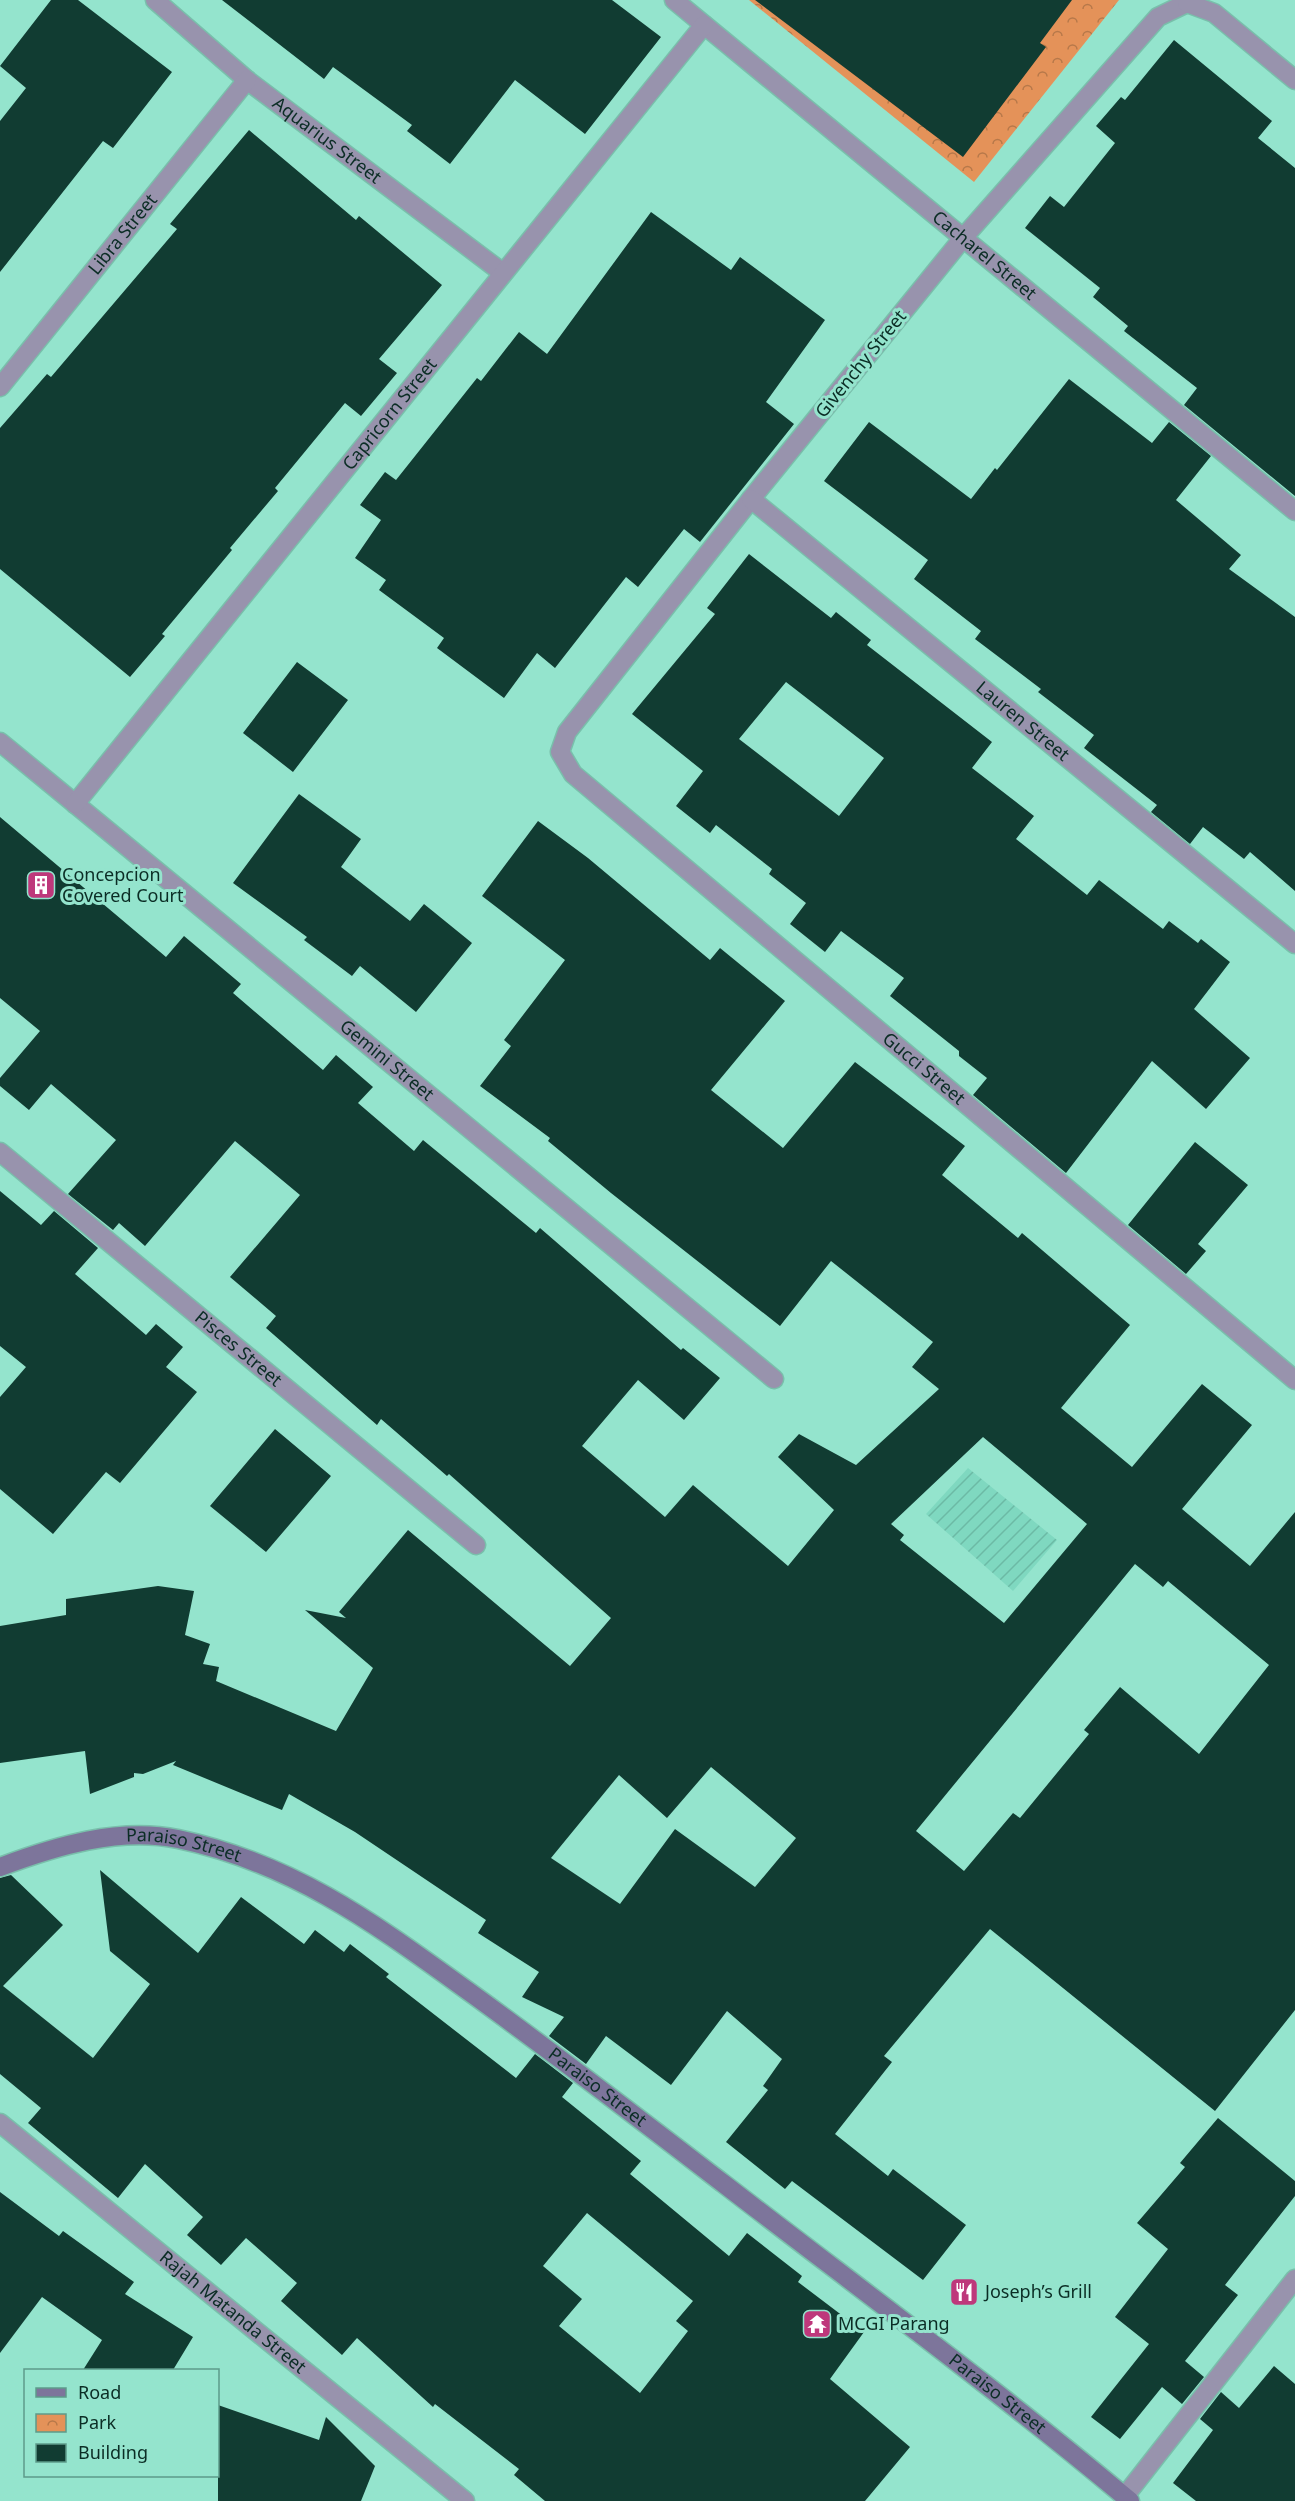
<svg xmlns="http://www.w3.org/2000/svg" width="1295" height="2501" font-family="'Noto Sans',sans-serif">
	<defs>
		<pattern id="industrial-furrows" width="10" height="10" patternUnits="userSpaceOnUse" patternTransform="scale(1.5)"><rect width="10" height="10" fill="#7fd8c0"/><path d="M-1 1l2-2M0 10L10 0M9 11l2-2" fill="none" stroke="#6cbaa5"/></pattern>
		<pattern id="park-crowns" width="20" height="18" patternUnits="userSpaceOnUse" patternTransform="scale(1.5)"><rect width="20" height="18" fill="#e49259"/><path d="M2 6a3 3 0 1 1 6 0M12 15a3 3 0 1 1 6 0" fill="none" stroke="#b77849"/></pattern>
	</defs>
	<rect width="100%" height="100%" fill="#94e4cd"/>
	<path fill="url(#industrial-furrows)" d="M968 1468 1057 1540 1013 1591 926 1514Z"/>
	<path fill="url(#park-crowns)" d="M749 0H1119L974 182Z"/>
	<path fill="#113c32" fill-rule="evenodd" d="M51 0H78L172 72 113 148 103 141 0 272V121L26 88 0 66Z
		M222 0H612L661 37 585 134 515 80 450 164 407 131 412 125 333 67 324 79Z
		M755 0H1072L1040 43 1046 47 963 157Z
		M1174 40 1272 121 1258 138 1295 168V496L1184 405 1197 388 1124 331 1128 326 1093 297 1100 288 1025 228 1050 196 1064 207 1115 143 1096 126 1121 97 1125 100Z
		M249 130 356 220 359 216 442 285 379 359 397 373 361 416 345 403 275 488 278 491 230 548 232 550 162 634 165 636 130 677 0 569V428L47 374 51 377 177 229 170 224Z
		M651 212 731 270 740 257 825 320 766 402 794 424 700 542 684 529 638 587 626 577 555 668 537 653 504 698 437 648 444 638 379 590 386 580 355 558 381 520 360 505 385 472 396 480 477 378 481 381 519 332 547 354Z
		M1069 379 1152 443 1169 422 1211 456 1176 500 1241 555 1229 569 1295 617V891L1250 852 1244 859 1203 827 1190 844 1151 812 1157 805 1084 748 1094 735 1038 692 1041 689 975 639 981 631 914 579 928 560 824 481 869 422 971 499 995 468 997 470Z
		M749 554 831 618 836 612 871 640 867 645 992 742 972 768 1034 816 1016 839 1087 895 1099 880 1163 929 1169 921 1198 943 1201 939 1230 962 1194 1009 1250 1058 1206 1109 1152 1061 1066 1173 973 1095 987 1078 959 1056V1051L890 996 904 978 841 931 825 952 790 924 806 903 769 874 772 869 716 825 710 833 676 806 703 771 632 714 715 614 707 608ZM786 682 884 758 839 816 739 739Z
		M297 662 348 700 293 772 243 733Z
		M299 794 361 839 341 867 410 921 424 904 472 943 416 1012 360 966 352 976 304 940 307 937 233 883Z
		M0 817 166 957 184 936 241 984 233 993 323 1070 336 1055 373 1087 358 1103 414 1151 423 1140 536 1233 540 1228 681 1350 683 1348 720 1378 684 1420 638 1380 582 1446 665 1517 693 1485 788 1566 834 1510 778 1457 799 1434 856 1465 939 1389 912 1367 933 1342 831 1261 780 1326 611 1193 548 1141 550 1138 480 1086 511 1046 504 1040 565 960 482 896 538 821 588 858 710 960 720 948 785 1001 711 1090 783 1148 855 1062 965 1146 942 1175 1018 1238 1022 1233 1130 1325 1061 1408 1132 1467 1202 1384 1252 1425 1182 1509 1250 1566 1295 1512V2010L1215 2111 990 1929 884 2056 892 2062 835 2134 888 2176 893 2169 966 2225 923 2280 792 2181 785 2189 726 2142 768 2090 763 2086 782 2059 727 2011 671 2085 606 2036 586 2064 549 2036 564 2017 522 1997 539 1972 478 1933 486 1920 355 1832 289 1794 282 1810 173 1765 176 1761 143 1774 134 1773V1777L90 1794 85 1751 0 1763V1626L66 1615V1599L158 1586 194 1591 185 1635 210 1644 203 1664 219 1667 216 1681 336 1731 373 1668 305 1610 346 1618 339 1612 408 1530 570 1666 611 1618 449 1474 447 1476 381 1419 377 1425 266 1328 276 1316 230 1277 300 1195 235 1141 145 1246 119 1223 113 1230 68 1194 116 1140 51 1084 29 1110 0 1086V1078L40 1031 0 998ZM983 1437 1087 1524 1004 1623 900 1540 904 1535 891 1524ZM1135 1564 1163 1587 1168 1581 1269 1665 1199 1754 1120 1687 1084 1730 1089 1734 1020 1818 1013 1813 964 1871 916 1831ZM711 1767 796 1838 755 1887 675 1829 620 1904 551 1858 619 1775 667 1818Z
		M1195 1142 1248 1185 1198 1244 1206 1251 1186 1274 1128 1225Z
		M0 1191 41 1225 54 1211 98 1248 75 1274 146 1335 156 1324 183 1347 166 1367 197 1392 120 1483 106 1472 53 1534 0 1489V1397L26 1367 0 1346Z
		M275 1429 331 1476 266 1552 210 1506Z
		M100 1870 198 1953 241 1897 304 1944 315 1930 344 1952 350 1944 389 1974 386 1977 516 2078 535 2054 573 2083 562 2097 641 2161 630 2174 729 2256 747 2233 802 2276 798 2282 864 2332 830 2379 910 2447 865 2501H545L514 2475 519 2469 435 2404 433 2407 357 2338 342 2355 281 2301 297 2283 246 2238 221 2265 187 2235 203 2217 145 2164 118 2198 28 2123 41 2108 0 2074V1878L11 1875 63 1925 3 1986 93 2058 150 1984 110 1951ZM587 2213 693 2301 676 2321 688 2331 640 2393 559 2326 582 2299 543 2266Z
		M1218 2118 1295 2181V2196L1225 2285 1238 2295 1185 2361 1204 2377 1182 2404 1162 2387 1120 2439 1091 2417 1149 2344 1115 2317 1168 2249 1137 2223 1185 2167 1180 2163Z
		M0 2192 59 2236 63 2231 134 2282 125 2294 193 2337 173 2370H83L102 2340 42 2297 0 2353Z
		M1274 2366 1295 2384V2501H1196L1173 2483 1213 2430 1200 2419 1221 2392 1239 2408Z
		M218 2405 319 2440 326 2417 375 2466 361 2501H218Z"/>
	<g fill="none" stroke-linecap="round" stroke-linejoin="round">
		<g stroke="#79bfab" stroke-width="21">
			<g id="street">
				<path id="s1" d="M155 0 247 80 503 273"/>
				<path id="s2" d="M674 0 1295 511"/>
				<path id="s3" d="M1187 0V3L1158 17 963 238 751 499 567 732 560 752 573 774 1295 1380"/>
				<path d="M1187 3 1214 13 1295 80"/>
				<path id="s4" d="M0 387 247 80"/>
				<path id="s5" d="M751 499 1295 944"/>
				<path id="s6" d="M0 742 774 1379"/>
				<path id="s7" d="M75 804 704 25"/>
				<path id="s8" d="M0 1152 476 1545"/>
				<path id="s9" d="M0 2123 465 2501"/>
				<path d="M1125 2496 1295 2279"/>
			</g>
		</g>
		<g stroke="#79bfab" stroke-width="21">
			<g id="secondary">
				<path id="s10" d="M0 1867C56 1846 118 1827 178 1839 297 1864 379 1927 475 1996 559 2057 642 2121 724 2184 860 2289 999 2391 1130 2501"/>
			</g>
		</g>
		<use href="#street" stroke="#9893ad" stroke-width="18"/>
		<use href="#secondary" stroke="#7d759b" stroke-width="18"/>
	</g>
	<defs>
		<g id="building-square" transform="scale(1.5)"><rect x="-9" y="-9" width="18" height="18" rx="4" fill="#be387b" stroke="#94e4cd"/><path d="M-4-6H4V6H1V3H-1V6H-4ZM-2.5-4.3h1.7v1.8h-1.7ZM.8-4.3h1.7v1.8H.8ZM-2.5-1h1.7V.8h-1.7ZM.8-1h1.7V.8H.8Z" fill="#fff"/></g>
		<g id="restaurant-square" transform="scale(1.5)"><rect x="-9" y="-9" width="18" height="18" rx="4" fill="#be387b" stroke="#94e4cd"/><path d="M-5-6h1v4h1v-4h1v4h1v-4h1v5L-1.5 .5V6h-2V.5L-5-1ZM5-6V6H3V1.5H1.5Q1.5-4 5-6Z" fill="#fff"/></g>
		<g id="temple-square" transform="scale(1.5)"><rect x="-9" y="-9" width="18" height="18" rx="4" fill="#be387b" stroke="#94e4cd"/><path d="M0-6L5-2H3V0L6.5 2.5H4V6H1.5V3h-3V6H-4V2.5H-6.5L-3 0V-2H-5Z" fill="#fff"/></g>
	</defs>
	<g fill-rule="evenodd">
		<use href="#building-square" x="41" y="885"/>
		<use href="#restaurant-square" x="964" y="2292"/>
		<use href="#temple-square" x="817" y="2324"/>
	</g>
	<g text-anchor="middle" stroke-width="6" stroke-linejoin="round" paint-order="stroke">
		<g font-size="18" fill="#0b2d25" stroke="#94e4cd">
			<text dy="6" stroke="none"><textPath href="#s1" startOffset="222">Aquarius Street</textPath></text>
			<text dy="6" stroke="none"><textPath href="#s4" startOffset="196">Libra Street</textPath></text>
			<text dy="6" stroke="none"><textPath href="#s2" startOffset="402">Cacharel Street</textPath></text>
			<text transform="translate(861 364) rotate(-51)" y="6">Givenchy Street</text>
			<text dy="6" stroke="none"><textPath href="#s7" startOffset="501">Capricorn Street</textPath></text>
			<text dy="6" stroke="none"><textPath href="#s5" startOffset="351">Lauren Street</textPath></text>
			<text dy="6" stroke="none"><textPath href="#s6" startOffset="501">Gemini Street</textPath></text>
			<text dy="6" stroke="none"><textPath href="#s3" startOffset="1468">Gucci Street</textPath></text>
			<text dy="6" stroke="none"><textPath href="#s8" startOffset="309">Pisces Street</textPath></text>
			<text dy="6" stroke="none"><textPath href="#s10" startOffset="189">Paraiso Street</textPath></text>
			<text dy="6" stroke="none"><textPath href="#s10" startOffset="674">Paraiso Street</textPath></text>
			<text dy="6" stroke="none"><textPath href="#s9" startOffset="300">Rajah Matanda Street</textPath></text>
			<text dy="6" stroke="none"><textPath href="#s10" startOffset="1178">Paraiso Street</textPath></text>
		</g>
		<g font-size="18" fill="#0b2d25" stroke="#94e4cd" text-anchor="start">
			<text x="62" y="881">Concepcion<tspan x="62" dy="21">Covered Court</tspan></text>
			<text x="985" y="2298">Joseph’s Grill</text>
			<text x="838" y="2330">MCGI Parang</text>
		</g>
	</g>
	<rect x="24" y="2369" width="195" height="108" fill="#94e4cd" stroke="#5d9b8a" stroke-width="1.5"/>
	<rect x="36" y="2388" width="30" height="9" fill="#7d759b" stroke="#5d9b8a" stroke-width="1.5"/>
	<text x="78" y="2399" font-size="18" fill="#0b2d25">Road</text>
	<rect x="36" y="2414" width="30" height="18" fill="url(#park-crowns)" stroke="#5d9b8a" stroke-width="1.5"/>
	<text x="78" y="2429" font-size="18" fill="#0b2d25">Park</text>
	<rect x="36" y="2444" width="30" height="18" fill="#113c32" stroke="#5d9b8a" stroke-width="1.5"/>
	<text x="78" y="2459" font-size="18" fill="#0b2d25">Building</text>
</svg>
